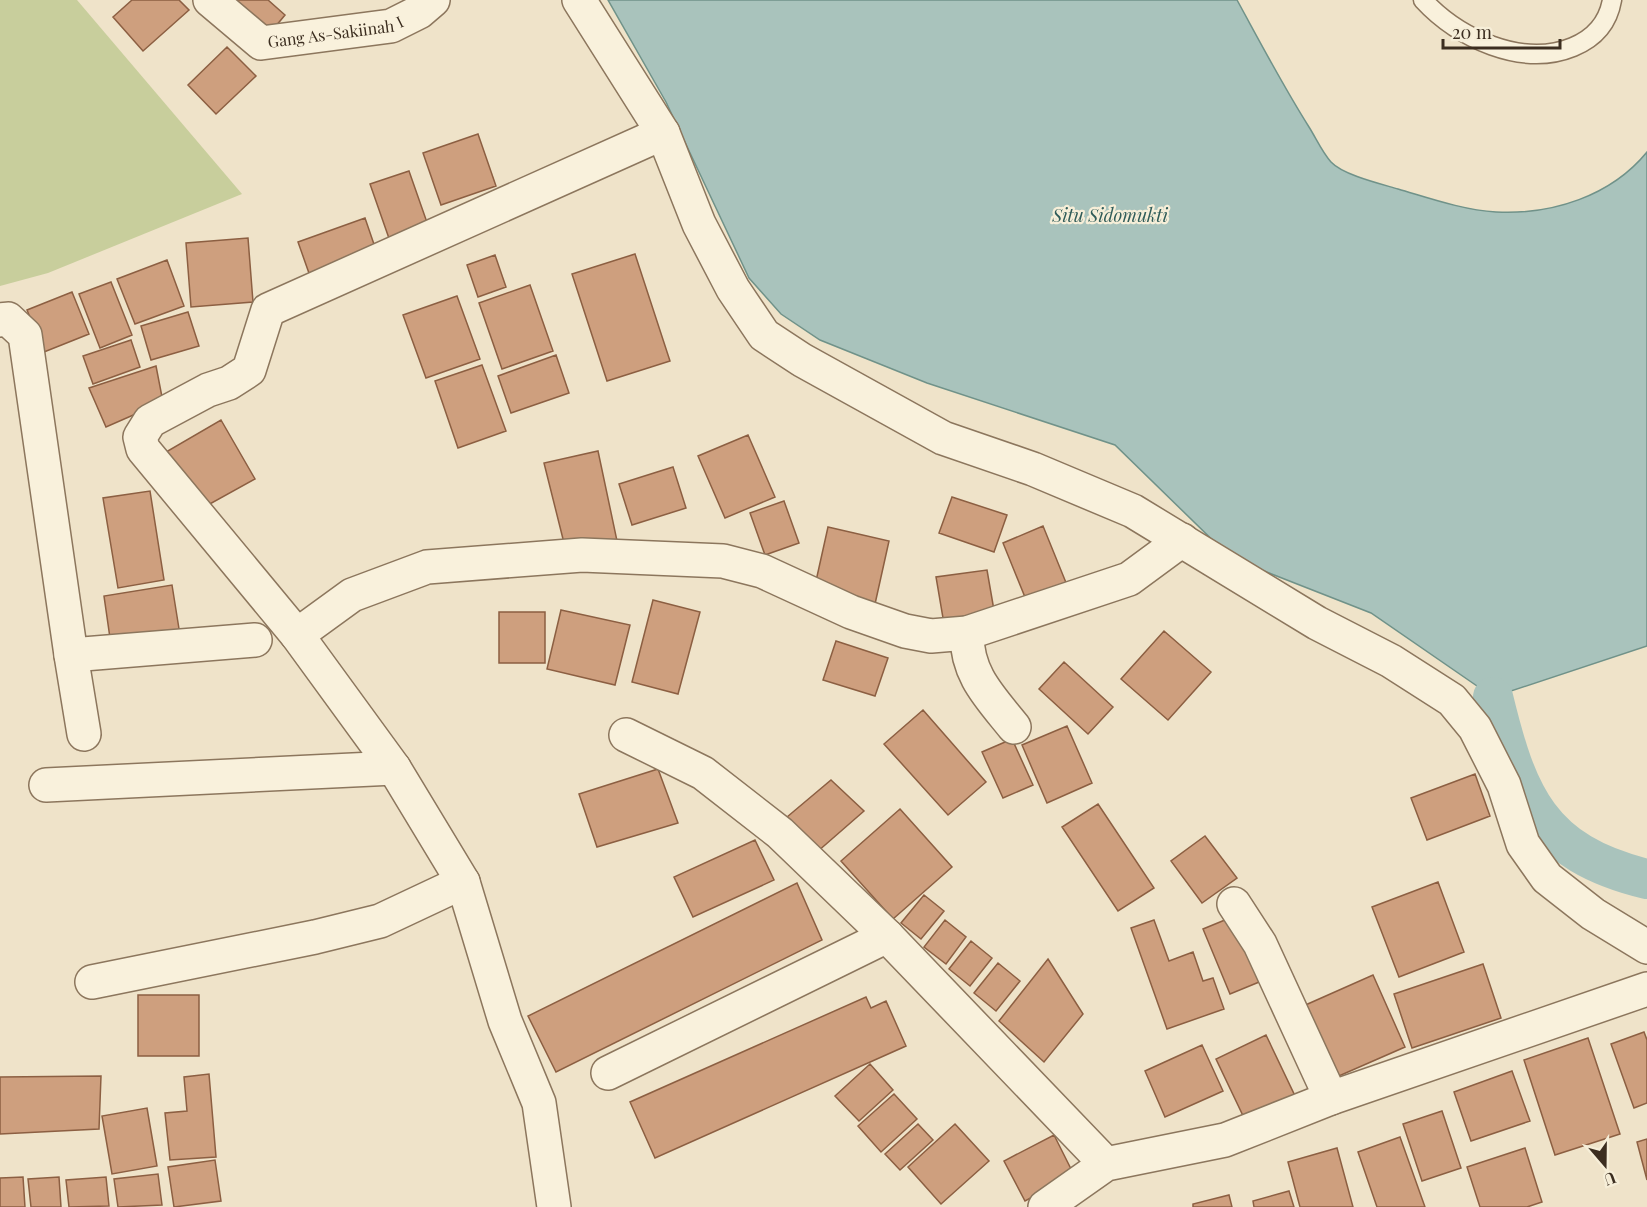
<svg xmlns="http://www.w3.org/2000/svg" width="1647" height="1207" font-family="'Playfair Display',serif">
	<rect width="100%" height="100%" fill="#efe3c9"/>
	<path fill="#c8ce9c" d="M0 0H77L242 194 48 273 0 286Z"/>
	<path fill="#a9c3bc" stroke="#709289" stroke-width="1.5" d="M608 0H1237C1260 42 1283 86 1309 127 1316 138 1322 152 1331 162 1343 175 1381 184 1398 189 1429 198 1463 210 1496 212 1552 215 1611 196 1647 152V646L1493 697 1371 613 1231 558 1115 445 927 383 820 340 781 314 749 278 666 102Z"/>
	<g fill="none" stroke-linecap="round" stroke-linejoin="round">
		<path stroke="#a9c3bc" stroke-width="40" d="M1493 697C1517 796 1539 853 1647 879"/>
	</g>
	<path fill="#ce9f7e" stroke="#8c5f42" stroke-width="1.5" d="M132 0H179L189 10 143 51 113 17Z
		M230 0H268L285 15 265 39Z
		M227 47 256 76 216 114 188 85Z
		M478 134 496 186 441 205 423 153Z
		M409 171 430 231 391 244 370 184Z
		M365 218 377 253 310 276 298 242Z
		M248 238 253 302 191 307 186 243Z
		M635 254 670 361 607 381 572 274Z
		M495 255 506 287 478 297 467 265Z
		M167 260 184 306 135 324 117 279Z
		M111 282 132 335 100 348 79 294Z
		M530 285 553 351 502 369 479 303Z
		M72 292 89 334 44 352 27 310Z
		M457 296 480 359 426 378 403 315Z
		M188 312 199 346 151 360 141 326Z
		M131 340 140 367 93 384 83 356Z
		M556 355 569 393 511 413 498 376Z
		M482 365 506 431 458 448 435 381Z
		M156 366 163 402 106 427 89 388Z
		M221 420 255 479 199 510 166 452Z
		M748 435 775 497 725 518 698 456Z
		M598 451 620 555 565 547 544 463Z
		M673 467 686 508 632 525 619 484Z
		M150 491 164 580 118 588 103 498Z
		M952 497 1007 515 994 552 939 533Z
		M784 501 799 543 765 555 750 513Z
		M1043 526 1069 590 1029 607 1003 543Z
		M828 527 889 541 875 604 814 590Z
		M987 570 995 616 944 624 936 577Z
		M172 585 180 635 111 645 104 596Z
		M653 600 700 612 678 694 632 682Z
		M561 610 630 625 615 685 547 669Z
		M499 612H545V663H499Z
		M1164 631 1211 672 1168 720 1121 679Z
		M836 641 888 658 875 696 823 680Z
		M1064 662 1113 707 1088 734 1039 689Z
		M923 710 986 782 948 815 884 744Z
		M1067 726 1092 783 1047 803 1022 745Z
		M1012 739 1033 785 1003 798 982 752Z
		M658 769 678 823 597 847 579 794Z
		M1475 774 1490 816 1427 840 1411 798Z
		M831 780 864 811 817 852 787 817Z
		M1098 804 1154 888 1118 911 1062 827Z
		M900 809 952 867 893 919 841 861Z
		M1205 836 1237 878 1202 903 1171 861Z
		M755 840 774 880 693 917 674 877Z
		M1438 882 1464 952 1399 977 1372 907Z
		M797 883 822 940 556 1072 528 1016Z
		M924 895 944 911 921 939 901 923Z
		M1237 915 1264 980 1230 994 1203 929Z
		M945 920 966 937 946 964 924 947Z
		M1154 920 1169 961 1193 952 1203 981 1213 978 1224 1009 1167 1029 1131 928Z
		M971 941 992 958 970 986 949 969Z
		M1048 959 1083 1014 1044 1062 999 1021Z
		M998 963 1020 981 996 1011 974 993Z
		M1483 964 1501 1018 1412 1048 1394 994Z
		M1373 975 1405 1047 1332 1079 1301 1007Z
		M138 995H199V1056H138Z
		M866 997 871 1008 886 1001 906 1046 655 1158 630 1102Z
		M1644 1032 1647 1040V1103L1634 1108 1611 1044Z
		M1266 1035 1296 1098 1246 1122 1216 1059Z
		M1588 1038 1620 1134 1555 1155 1524 1060Z
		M1202 1045 1223 1091 1165 1117 1145 1071Z
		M870 1064 893 1090 859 1121 835 1096Z
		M1512 1071 1530 1121 1471 1141 1454 1092Z
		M209 1074 216 1157 170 1160 165 1113 187 1111 184 1077Z
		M101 1076 99 1129 0 1134V1077Z
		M894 1094 917 1119 881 1152 858 1126Z
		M147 1108 157 1166 112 1174 102 1116Z
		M1442 1111 1461 1168 1422 1181 1403 1124Z
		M918 1124 933 1140 900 1170 885 1154Z
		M955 1124 989 1161 941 1204 908 1167Z
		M1054 1135 1074 1175 1025 1201 1004 1161Z
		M1400 1137 1425 1207H1377L1358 1152Z
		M1647 1139V1180L1637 1142Z
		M1337 1148 1353 1207H1300L1288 1162Z
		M1525 1148 1542 1202 1527 1207H1480L1467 1167Z
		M215 1160 221 1201 174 1207 168 1167Z
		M158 1174 162 1205 118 1207 114 1179Z
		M23 1177 25 1207H0V1178Z
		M59 1177 61 1207H31L28 1179Z
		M106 1177 109 1206 69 1207 66 1180Z
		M1289 1191 1294 1207H1254L1253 1201Z
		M1229 1195 1232 1207H1193V1204Z"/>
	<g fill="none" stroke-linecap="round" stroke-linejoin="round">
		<g stroke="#8c765d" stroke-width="21">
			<path id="lane" d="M1423 0C1458 38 1522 68 1573 47 1595 38 1608 23 1612 0"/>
		</g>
		<g stroke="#8c765d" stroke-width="36">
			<g id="street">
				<path id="s1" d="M210 0 261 43 391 26 419 12 433 0"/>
				<path d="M663 133 699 224 733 289 764 335 802 360 943 438 1033 469 1133 511 1317 623 1391 661 1452 700 1475 728 1504 785 1523 844 1547 878 1593 914 1647 947"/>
				<path d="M0 320 8 319 25 335 71 655 255 640"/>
				<path d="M967 633C966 674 990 697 1014 727"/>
				<path d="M297 635 352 595 427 567 582 555 723 561 762 571 851 612 905 631 931 636 967 633 1129 579 1182 540"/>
				<path d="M71 655 84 734"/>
				<path d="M626 735 703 773 780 833 887 936 1106 1164"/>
				<path d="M46 785 394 768"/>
				<path d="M1234 904 1260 944 1331 1098"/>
				<path d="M92 982 315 937 380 921 463 882"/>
				<path d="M608 1073 887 936"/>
				<path d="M554 1207 539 1103 505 1021 463 882 394 768 297 635 143 449 140 437 150 421 208 390 229 383 249 370 268 310 663 133 579 0"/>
				<path d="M1045 1207 1106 1164 1225 1140 1331 1098 1647 989"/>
			</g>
		</g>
		<use href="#lane" stroke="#f9f1dc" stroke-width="18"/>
		<use href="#street" stroke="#f9f1dc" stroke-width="33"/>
	</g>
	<g text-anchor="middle" stroke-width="4.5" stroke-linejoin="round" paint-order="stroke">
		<g font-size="16" fill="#3c2e20" stroke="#f6eed8">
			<text dy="6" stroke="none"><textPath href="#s1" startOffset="142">Gang As-Sakiinah I</textPath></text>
		</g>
		<g font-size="18" font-style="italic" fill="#305c59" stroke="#f6eed8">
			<text x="1110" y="222">Situ Sidomukti</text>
		</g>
	</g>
	<g transform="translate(1605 1165) rotate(160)" stroke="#f6eed8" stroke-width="4.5" paint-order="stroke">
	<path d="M0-4.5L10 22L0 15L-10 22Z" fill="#3c2e20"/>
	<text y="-9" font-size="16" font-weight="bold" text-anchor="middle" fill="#3c2e20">U</text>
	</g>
	<path d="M1443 39v9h117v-9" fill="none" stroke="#3c2e20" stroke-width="3"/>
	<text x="1452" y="39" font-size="18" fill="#3c2e20" stroke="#f6eed8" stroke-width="4.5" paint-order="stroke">20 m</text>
</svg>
